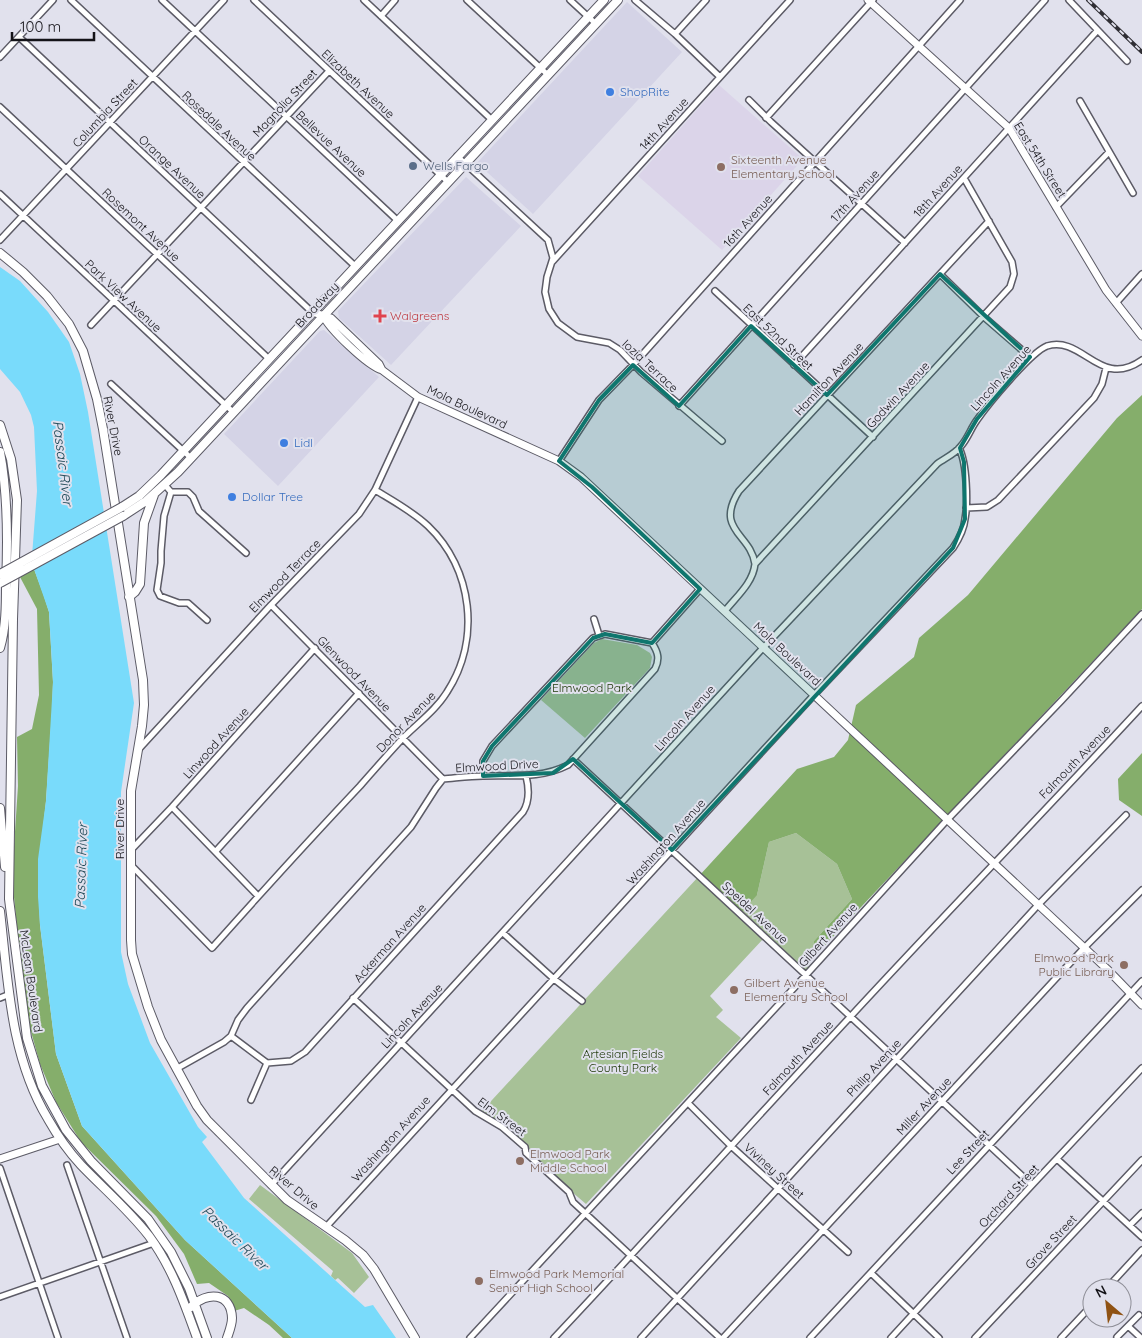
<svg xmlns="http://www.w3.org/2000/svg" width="1142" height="1338" font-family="Quicksand,sans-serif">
	<rect width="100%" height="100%" fill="#e1e1ed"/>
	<path fill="#d4d3e6" d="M627 2 682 52 533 214 477 163Z
		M466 177 521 226 391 365 339 318 338 311Z
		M324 330 379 377 278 486 224 434 320 331Z"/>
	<path fill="#dbd4e9" d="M719 85 803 159 722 250 638 176Z"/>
	<path fill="#a7c197" d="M602 639 637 645 650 653 652 657 650 668 585 738 541 700 594 643Z
		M796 833 837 864 852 899 814 941 813 958 808 967 806 975 765 937 710 996 723 1010 716 1017 741 1038 586 1204 480 1113 699 876 757 895 769 842Z
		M260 1185 352 1253 369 1277 354 1293 338 1278 335 1280 331 1276 333 1271 249 1199Z"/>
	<path fill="#85ae6b" d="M1142 395V609L813 958 814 941 852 899 837 864 796 833 769 842 757 895 740 914 699 876 797 769 834 757 848 740 856 705 914 657 919 638 968 595 1117 418Z
		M34 569 44 596 49 612 50 629 53 682 52 712 46 801 38 875 40 925 56 1054 82 1126 185 1240 292 1338H283L269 1325 244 1308 234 1311 228 1296 209 1283 197 1284 184 1254 156 1216 81 1142 56 1102 40 1064 30 1028 22 978 12 877 18 786 17 737 32 729 39 695 37 609 20 577Z
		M1142 753V816L1119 800 1118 779Z"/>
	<path fill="#79dbfb" d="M0 267 20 281 48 312 69 342 80 374 88 412 134 703 121 792V952L128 984 150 1043 198 1127 207 1137 202 1142 244 1198 365 1307 373 1305 396 1338H292L185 1240 82 1126 56 1054 40 925 38 897V859L46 801 53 682 49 612 34 569 32 556 37 491 34 427 31 415 20 392 0 369Z"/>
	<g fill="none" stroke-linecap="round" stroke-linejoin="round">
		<g stroke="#5c5b66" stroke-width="8">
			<path id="street" d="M71 0 355 266
				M162 0 397 220
				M254 0 448 182
				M364 0 492 120
				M467 0 548 75
				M570 0 596 24
				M635 0 675 34 720 77
				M1069 0 1127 61
				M381 16 395 0
				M675 34 706 0
				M19 37 312 312
				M0 57 53 0
				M749 100 771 122 905 243
				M1080 101 1133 193
				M0 107 268 358
				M766 118 873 0
				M457 156 548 240 553 258 547 277 545 292 549 309 558 323 577 337 609 343 620 350 641 372 722 441
				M0 194 233 412
				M1056 207 1109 152
				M0 240 224 0
				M552 262 790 0
				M940 274 984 317 1030 357
				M715 291 873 437
				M1116 303 1142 274
				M91 325 329 71
				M794 365 1097 31
				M111 384 191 458
				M679 406 1045 0
				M559 461 599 400 633 365 960 0
				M165 485 171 492 164 516 161 551V563L157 590 160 596 179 603H188L207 620
				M171 492H188L193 497 199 511 246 553
				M966 508 987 507 998 500 1094 398 1102 384 1106 368
				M755 564C751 534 714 530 739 491L989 221
				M271 605 443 779
				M725 611C736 597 753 583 755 564L1010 287 1014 274 1012 262 964 178
				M594 619 599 635
				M138 750 271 605 359 514 375 490 418 397
				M573 759 1032 1185
				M483 776V761L492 746 593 638 605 634 652 643
				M172 807 258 896
				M132 849 172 807 315 648
				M216 851 359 693
				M131 865 212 948C261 893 310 839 360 786 374 770 388 754 403 738 418 723 436 710 447 692 481 640 473 569 428 526 412 511 393 501 375 490
				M503 933 554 979 582 1001
				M0 998 10 994
				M353 998 475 1111 502 1127 525 1147 526 1153 569 1192 573 1202 720 1338
				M231 1036 267 1063 291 1061 305 1052 523 812C530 801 529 788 526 776
				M176 1069 224 1042 231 1036 238 1020 247 1008 411 827 436 788 443 779C456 778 470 776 483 776 512 775 541 779 568 765L655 669C660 659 658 652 652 643L700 589
				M251 1100 267 1063
				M688 1103 731 1146 848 1252
				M1057 1159 1142 1237
				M67 1165 127 1338
				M0 1168 58 1338
				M271 1185 763 648 937 464C945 458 955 454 961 446 968 438 971 428 977 420 988 404 1031 352 1047 346 1083 335 1100 390 1142 360
				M1130 1225 1142 1213
				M326 1227 814 695 953 548C959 539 964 530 965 519 968 503 967 463 959 448
				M871 1273 939 1338
				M1107 1288 1142 1250
				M0 1297 154 1243
				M1128 1326 1141 1338
				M1117 1337 1139 1315
				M470 1338 806 975 947 820 1062 700 1142 614
				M554 1338C654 1232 751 1123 851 1016 947 912 1046 810 1142 706
				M641 1338 1038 905 1126 815
				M723 1338 1084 948 1142 890
				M810 1338 1142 981
				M891 1338 1032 1185 1142 1068
				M975 1338 1142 1160
				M1061 1338 1092 1305"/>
		</g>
		<g stroke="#5c5b66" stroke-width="9">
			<path id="secondary" d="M868 0 1009 128 1106 290 1142 336
				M312 312 331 318 379 364 382 370 418 397 559 461 581 477 1107 969 1142 1005
				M323 315C329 329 368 366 382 370
				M0 1159 60 1139"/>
		</g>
		<g stroke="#5c5b66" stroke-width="10">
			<path id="primary" d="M0 253 23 272 47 296 69 324 83 351 97 399 103 429 143 680 144 705 142 726 131 791V940L132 954 148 1007 161 1040 197 1106 207 1120 287 1200 345 1240 363 1255 374 1269 415 1338
				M0 425 11 459 17 500 13 619 9 899 27 1038 42 1086 66 1130 91 1161 148 1219 171 1252 189 1288 207 1338
				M0 452C8 495 8 539 6 583 6 605 6 627 0 648
				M122 507 139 496 161 475 604 0
				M123 516 146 501 178 472 618 0
				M129 597 135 592 140 584 144 523 154 495
				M0 808 5 867
				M0 911C8 981 10 1056 48 1119 57 1135 68 1151 81 1165 103 1188 129 1210 149 1236 172 1267 184 1302 197 1338
				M191 1307C207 1291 231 1292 232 1318 232 1325 229 1332 227 1338"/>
		</g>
		<use href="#street" stroke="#fff" stroke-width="5"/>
		<use href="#secondary" stroke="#fff" stroke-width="7"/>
		<use href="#primary" stroke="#fff" stroke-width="8"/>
		<g stroke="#302f35" stroke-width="4">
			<path id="rail" d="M1088 0 1142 52"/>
		</g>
		<use href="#rail" stroke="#e1e1ed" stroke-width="2" stroke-dasharray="5.5" stroke-linecap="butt"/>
		<g stroke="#5c5b66" stroke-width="10" stroke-linecap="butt">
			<path id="primary-bridge" d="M0 574 122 507
				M0 583 123 516"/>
		</g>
		<use href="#primary-bridge" stroke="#fff" stroke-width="8"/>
	</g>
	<path fill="#0f766e" fill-opacity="0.2" stroke="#0f766e" stroke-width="4" stroke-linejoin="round" d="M940 274 1030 357 977 419 960 448 964 462 965 519 953 548 672 850 573 759 553 773 483 776V761L492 746 593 638 605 634 652 643 700 589 592 487 559 461 599 400 633 365 679 406 751 326 827 395Z"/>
	<g fill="#3f7fe0" stroke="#e1e1ed" stroke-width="2">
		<circle cx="610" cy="92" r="5"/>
		<circle cx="284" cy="443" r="5"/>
		<circle cx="232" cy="497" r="5"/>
	</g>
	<circle fill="#5c6f8a" stroke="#e1e1ed" stroke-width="2" cx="413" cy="166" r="5"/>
	<g fill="#8d6e63" stroke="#e1e1ed" stroke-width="2">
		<circle cx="721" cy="167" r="5"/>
		<circle cx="1124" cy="965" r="5"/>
		<circle cx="734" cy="990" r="5"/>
		<circle cx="520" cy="1161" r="5"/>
		<circle cx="479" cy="1281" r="5"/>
	</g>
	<path fill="#e0444e" stroke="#e1e1ed" stroke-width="2" d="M377.5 308.5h5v5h5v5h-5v5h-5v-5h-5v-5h5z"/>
	<g text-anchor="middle" stroke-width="4" stroke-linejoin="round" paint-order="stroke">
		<g font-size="12" fill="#141318" stroke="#e1e1ed">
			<text transform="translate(358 84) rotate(43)" y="4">Elizabeth Avenue</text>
			<text transform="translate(285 103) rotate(-47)" y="4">Magnolia Street</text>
			<text transform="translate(105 113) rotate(-47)" y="4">Columbia Street</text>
			<text transform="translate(664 124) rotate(-48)" y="4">14th Avenue</text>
			<text transform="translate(219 126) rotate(43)" y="4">Rosedale Avenue</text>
			<text transform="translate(331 144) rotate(43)" y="4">Bellevue Avenue</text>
			<text transform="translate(1040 160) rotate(58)" y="4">East 54th Street</text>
			<text transform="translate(172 167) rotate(43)" y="4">Orange Avenue</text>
			<text transform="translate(938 191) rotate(-48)" y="4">18th Avenue</text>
			<text transform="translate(855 196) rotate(-48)" y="4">17th Avenue</text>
			<text transform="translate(748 221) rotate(-48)" y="4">16th Avenue</text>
			<text transform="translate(141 225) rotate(43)" y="4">Rosemont Avenue</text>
			<text transform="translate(123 296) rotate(43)" y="4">Park View Avenue</text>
			<text transform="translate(317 305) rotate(-47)" y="4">Broadway</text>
			<text transform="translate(778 337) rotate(43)" y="4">East 52nd Street</text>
			<text transform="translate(650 366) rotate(43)" y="4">Iozia Terrace</text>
			<text transform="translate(1001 378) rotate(-48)" y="4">Lincoln Avenue</text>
			<text transform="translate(829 379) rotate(-47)" y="4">Hamilton Avenue</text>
			<text transform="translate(898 395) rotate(-47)" y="4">Godwin Avenue</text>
			<text transform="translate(467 407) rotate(25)" y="4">Mola Boulevard</text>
			<text transform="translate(113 426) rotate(79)" y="4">River Drive</text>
			<text transform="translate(285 576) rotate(-46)" y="4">Elmwood Terrace</text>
			<text transform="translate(787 654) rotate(43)" y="4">Mola Boulevard</text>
			<text transform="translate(354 674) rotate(46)" y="4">Glenwood Avenue</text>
			<text transform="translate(685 718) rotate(-48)" y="4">Lincoln Avenue</text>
			<text transform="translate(406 722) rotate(-46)" y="4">Donor Avenue</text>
			<text transform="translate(216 743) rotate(-48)" y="4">Linwood Avenue</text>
			<text transform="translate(1075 762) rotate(-46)" y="4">Falmouth Avenue</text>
			<text transform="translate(497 766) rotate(-3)" y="4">Elmwood Drive</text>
			<text transform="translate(120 829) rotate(-90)" y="4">River Drive</text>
			<text transform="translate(666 842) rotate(-48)" y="4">Washington Avenue</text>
			<text transform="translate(755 913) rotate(43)" y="4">Speidel Avenue</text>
			<text transform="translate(828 935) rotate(-48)" y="4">Gilbert Avenue</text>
			<text transform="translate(390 943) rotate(-48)" y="4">Ackerman Avenue</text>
			<text transform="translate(31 981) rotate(82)" y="4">McLean Boulevard</text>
			<text transform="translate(412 1016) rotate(-47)" y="4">Lincoln Avenue</text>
			<text transform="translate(798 1058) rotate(-47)" y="4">Falmouth Avenue</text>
			<text transform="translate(874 1068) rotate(-47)" y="4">Philip Avenue</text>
			<text transform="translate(924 1106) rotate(-47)" y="4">Miller Avenue</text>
			<text transform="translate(502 1117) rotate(36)" y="4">Elm Street</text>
			<text transform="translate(391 1139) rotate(-48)" y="4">Washington Avenue</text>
			<text transform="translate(968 1152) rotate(-47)" y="4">Lee Street</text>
			<text transform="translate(774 1171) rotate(42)" y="4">Viviney Street</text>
			<text transform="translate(294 1188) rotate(40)" y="4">River Drive</text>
			<text transform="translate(1009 1196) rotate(-47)" y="4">Orchard Street</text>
			<text transform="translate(1051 1242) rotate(-47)" y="4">Grove Street</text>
		</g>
		<g font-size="12" fill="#366cbe" stroke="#e1e1ed" text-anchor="start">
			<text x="620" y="96">ShopRite</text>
			<text x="294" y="447">Lidl</text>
			<text x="242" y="501">Dollar Tree</text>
		</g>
		<g font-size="12" fill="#785e54" stroke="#e1e1ed" text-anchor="start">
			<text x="731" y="164">Sixteenth Avenue<tspan x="731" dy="14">Elementary School</tspan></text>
			<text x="1114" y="962" text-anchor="end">Elmwood Park<tspan x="1114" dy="14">Public Library</tspan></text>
			<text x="744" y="987">Gilbert Avenue<tspan x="744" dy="14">Elementary School</tspan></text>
			<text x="530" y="1158">Elmwood Park<tspan x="530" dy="14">Middle School</tspan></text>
			<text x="489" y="1278">Elmwood Park Memorial<tspan x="489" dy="14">Senior High School</tspan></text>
		</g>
		<g font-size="12" fill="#4e5e75" stroke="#e1e1ed" text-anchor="start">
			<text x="423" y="170">Wells Fargo</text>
		</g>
		<g font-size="12" fill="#be3a42" stroke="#e1e1ed" text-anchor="start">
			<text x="390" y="320">Walgreens</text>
		</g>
		<g font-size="12" fill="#1c3605" stroke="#e1e1ed">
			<text x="592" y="692">Elmwood Park</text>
			<text x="623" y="1058">Artesian Fields<tspan x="623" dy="14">County Park</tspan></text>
		</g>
		<g font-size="14" font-style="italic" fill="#1b4654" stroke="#e1e1ed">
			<text transform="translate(63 463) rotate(83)" y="5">Passaic River</text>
			<text transform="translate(81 866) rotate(-88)" y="5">Passaic River</text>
			<text transform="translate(235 1238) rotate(44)" y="5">Passaic River</text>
		</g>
	</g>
	<g transform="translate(1107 1303) rotate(332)"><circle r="24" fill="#e1e1ed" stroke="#8f8f98"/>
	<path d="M0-4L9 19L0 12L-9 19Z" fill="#8f5213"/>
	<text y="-8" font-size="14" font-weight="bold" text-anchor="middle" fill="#141318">N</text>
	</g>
	<path d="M12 32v8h82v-8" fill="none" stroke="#141318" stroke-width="2.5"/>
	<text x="20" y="32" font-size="15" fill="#141318" stroke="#e1e1ed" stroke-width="4" paint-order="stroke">100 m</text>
</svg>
